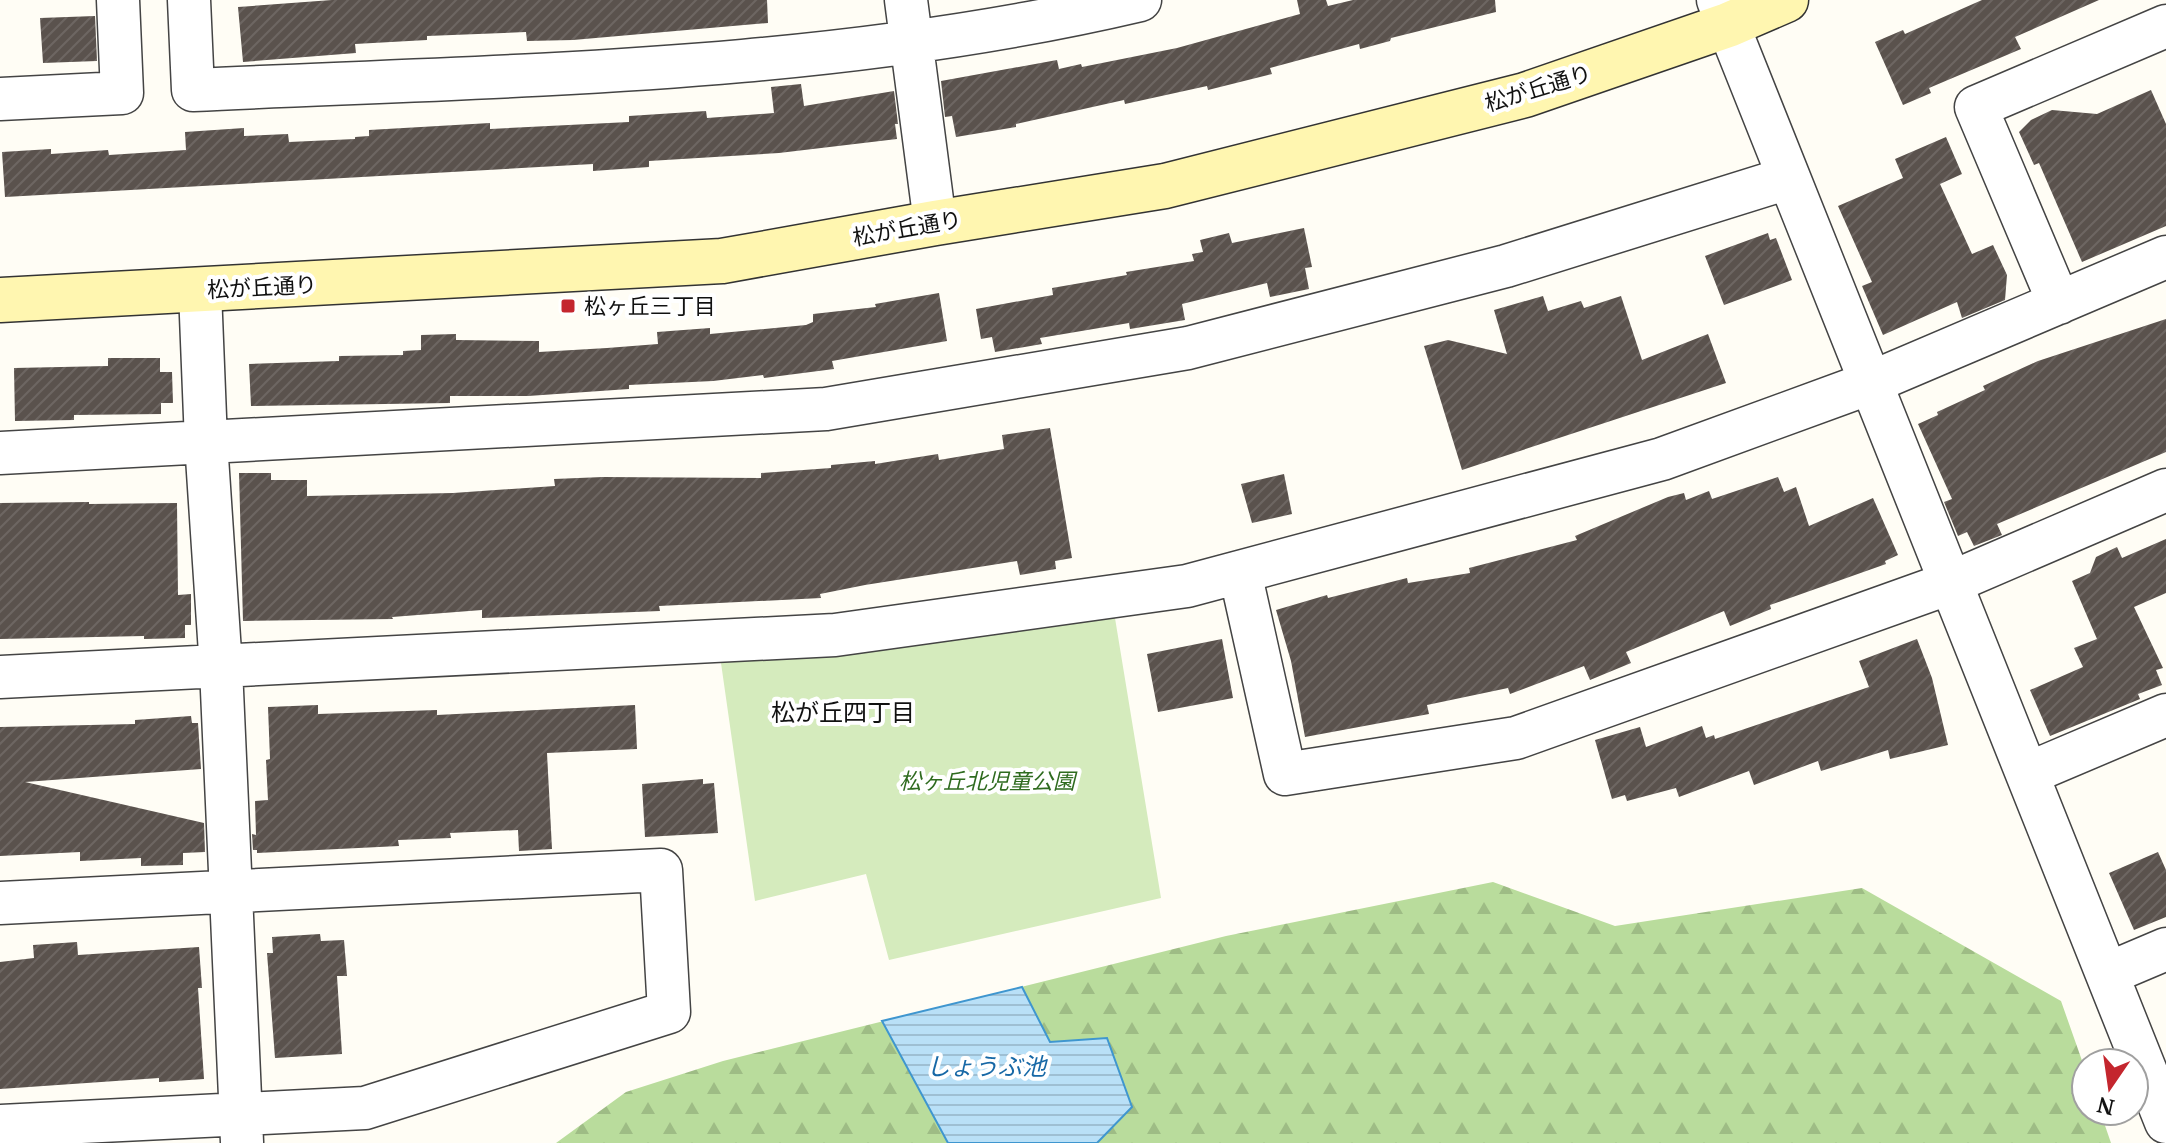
<svg xmlns="http://www.w3.org/2000/svg" width="2166" height="1143" font-family="'PT Serif','Noto Sans JP',serif">
	<defs>
		<pattern id="forest-firs" width="22" height="20" patternUnits="userSpaceOnUse" patternTransform="scale(2)"><rect width="22" height="20" fill="#b9dc9c"/><path d="M5 1l3.5 6h-7zM16 11l3.5 6h-7z" fill="#9ebc85"/></pattern>
		<pattern id="water-rules" width="6" height="5" patternUnits="userSpaceOnUse" patternTransform="scale(2)"><rect width="6" height="5" fill="#b9e0f7"/><path d="M0 2.5h6" fill="none" stroke="#9ebfd3"/></pattern>
		<pattern id="building-hatch" width="6" height="6" patternUnits="userSpaceOnUse" patternTransform="scale(2)"><rect width="6" height="6" fill="#5a524d"/><path d="M-1 1l2-2M0 6l6-6M5 7l2-2" fill="none" stroke="#6d6662"/></pattern>
	</defs>
	<rect width="100%" height="100%" fill="#fffdf5"/>
	<path fill="url(#forest-firs)" d="M1493 882 1615 926 1862 888 2061 1001 2086 1072V1111H2100L2111 1143H556L626 1092 723 1061 1226 936Z"/>
	<path fill="#d5ebbd" d="M1114 612 1161 898 889 960 866 874 755 901 720 656Z"/>
	<path fill="url(#water-rules)" stroke="#3f96cf" stroke-width="2" d="M1022 987 1050 1042 1107 1038 1132 1107 1097 1143H948L882 1021Z"/>
	<path fill="url(#building-hatch)" d="M332 0H767L768 23 573 40 527 41 526 32 427 36V40L355 44 356 53 243 62 238 7Z
		M1297 0H1326L1328 6 1353 0H1495L1496 12 1391 38 1390 41 1360 49 1359 44 1270 68 1272 74 1208 90 1207 86 1125 104 1124 100 1016 124V127L956 137 952 116 945 117 941 81 1057 60 1059 69 1081 64 1082 67 1177 48 1300 14Z
		M1982 0H2099L2015 37 2021 49 1929 88 1931 93 1903 105 1875 42 1903 30 1905 34Z
		M95 16 97 61 43 63 40 18Z
		M801 84 804 106 894 91 898 124H895L897 139 779 153 649 161V167L593 171V164L5 197 2 152 51 149V154L108 150 109 155 186 150 185 132 244 128V136L288 134 289 142 355 139V137L369 136V130L490 123V129L629 122V116L706 111 707 118 774 113 771 87Z
		M2151 90 2166 124V226L2082 262 2039 163 2034 165 2019 132 2031 120 2052 110 2097 114Z
		M1946 137 1962 174 1940 184 1972 254 1993 245 2007 275 2005 300 1962 318 1957 302 1883 335 1862 286 1872 282 1838 206 1903 178 1895 159Z
		M1304 228 1312 267 1305 268 1309 289 1270 297 1267 283 1182 304 1185 320 1130 329 1129 323 1040 338 1042 344 995 352 992 337 981 339 976 309 1053 295 1052 288 1127 275 1126 272 1194 261 1192 254 1203 252 1200 240 1229 233 1232 243Z
		M1768 233 1770 240 1776 238 1792 280 1724 305 1705 256Z
		M939 293 947 341 832 361 834 369 764 378 763 375 713 381 629 385V389L528 396H450V403L251 406 249 364 339 361V356L403 355V351L421 350V335L456 334V340L539 341V352L607 348 658 344 657 332 710 328V334L806 325 813 322V314L876 307 875 304Z
		M1543 296 1548 311 1581 301 1584 308 1621 296 1642 360 1708 334 1726 383 1462 470 1424 346 1448 340 1507 354 1494 310Z
		M2166 319V452L1997 524 2002 535 1974 546 1967 532 1958 536 1944 502 1952 499 1918 424 1938 415 1937 412 1985 390 1983 386 2038 361Z
		M108 358H160V372H172L173 403H161V414L74 415V420L15 421 14 368 108 366Z
		M1050 428 1072 558 1055 561 1056 569 1020 575 1017 561 865 585 820 594 821 598 659 606 660 611 482 618V610L392 617 393 619 243 621 239 473H271V480H307V496L453 493 555 486 554 479 603 477 761 478V473L831 468V465L875 461V464L938 454 939 460 1004 449 1002 435Z
		M1284 474 1292 514 1252 523 1241 484Z
		M1778 477 1784 492 1796 487 1809 526 1873 498 1898 555 1885 561 1886 564 1770 605 1771 609 1730 626 1724 611 1626 652 1631 663 1590 680 1584 666 1510 694 1508 688 1427 705 1429 714 1305 737 1291 661 1276 610 1327 595 1328 598 1407 578 1408 583 1470 573 1469 568 1577 540 1575 536 1668 497 1684 493 1686 500 1709 491 1712 499Z
		M89 502V504L177 503 178 595 191 594V625H185V638L144 639V636L0 639V503Z
		M2166 539V593L2134 607 2163 668 2156 670 2162 685 2138 694 2140 699 2050 736 2030 690 2083 667 2074 648 2097 639 2072 581 2090 573 2096 557 2117 547 2122 558Z
		M1222 639 1233 698 1158 712 1147 654Z
		M1917 639 1932 678 1948 745 1890 759 1888 750 1821 771 1818 761 1754 785 1749 771 1679 797 1676 788 1627 801 1625 795 1612 799 1595 740 1640 727 1646 747 1702 726 1706 738 1714 735 1715 739 1869 687 1859 661Z
		M318 705V714L437 710V715L635 705 637 749 547 753 552 849 519 851 518 830 450 833 451 838 398 840 399 846 257 853V850H253L252 834 256 835 255 801 268 800 266 760 270 759 268 707Z
		M191 716 192 723H198L201 769 25 782 204 823 205 852 183 853V865L141 866V858L80 861V852L0 856V727L135 724V720Z
		M703 779V784L714 783 718 833 645 837 642 784Z
		M2158 852 2166 870V917L2134 930 2109 873Z
		M320 934 321 941 344 940 347 976H337L342 1054 275 1058 267 953H273L272 937Z
		M77 942 78 955 199 947 202 988H198L204 1079 159 1082V1078L0 1089V962L34 958 33 945Z"/>
	<g fill="none" stroke-linecap="round" stroke-linejoin="round">
		<g stroke="#444" stroke-width="45">
			<path id="street" d="M189 0 193 90C510 75 830 73 1140 0
				M906 0 935 223
				M1718 0 2166 1122
				M0 99 122 93 118 0
				M200 291 206 442 221 668 242 1142
				M2059 303 1976 107 2166 26
				M0 453 826 409 1188 348 1506 266 1788 178
				M1240 572 1285 774 1516 738 1950 583 2166 490
				M0 677 835 635 1187 586 1662 459 1870 383 2166 257
				M2027 774 2166 715
				M0 903 661 870 669 1012 365 1108 0 1126
				M2107 974 2166 949"/>
		</g>
		<g stroke="#333" stroke-width="47">
			<path id="secondary" d="M0 300 722 261 935 223 1165 186 1525 95 1728 25 1786 0"/>
		</g>
		<use href="#street" stroke="#fff" stroke-width="42"/>
		<use href="#secondary" stroke="#fff6b0" stroke-width="44"/>
	</g>
	<rect fill="#c4262e" stroke="#fff" stroke-width="3" x="560" y="298" width="16" height="16" rx="4"/>
	<g text-anchor="middle" stroke-width="8" stroke-linejoin="round" paint-order="stroke">
		<g font-size="22" fill="#111" stroke="#fff">
			<text transform="translate(1538 88) rotate(-17)" y="8">松が丘通り</text>
			<text transform="translate(907 228) rotate(-10)" y="8">松が丘通り</text>
			<text transform="translate(262 287) rotate(-3)" y="8">松が丘通り</text>
		</g>
		<g font-size="22" fill="#111" stroke="#fff" text-anchor="start">
			<text x="584" y="314">松ヶ丘三丁目</text>
		</g>
		<g font-size="22" font-style="italic" fill="#2f6b1f" stroke="#fff">
			<text x="987" y="789">松ヶ丘北児童公園</text>
		</g>
		<g font-size="24" fill="#111" stroke="#fff">
			<text x="843" y="721">松が丘四丁目</text>
		</g>
		<g font-size="24" font-style="italic" fill="#1768a6" stroke="#fff">
			<text x="986" y="1075">しょうぶ池</text>
		</g>
	</g>
	<g transform="translate(2110 1087) rotate(193)"><circle r="38" fill="#ffffff" stroke="#a0a0a0" stroke-width="2"/>
	<path d="M0-6L14 30L0 20L-14 30Z" fill="#c4262e"/>
	<text y="-12" font-size="22" font-weight="bold" text-anchor="middle" fill="#111111">N</text>
	</g>
</svg>
